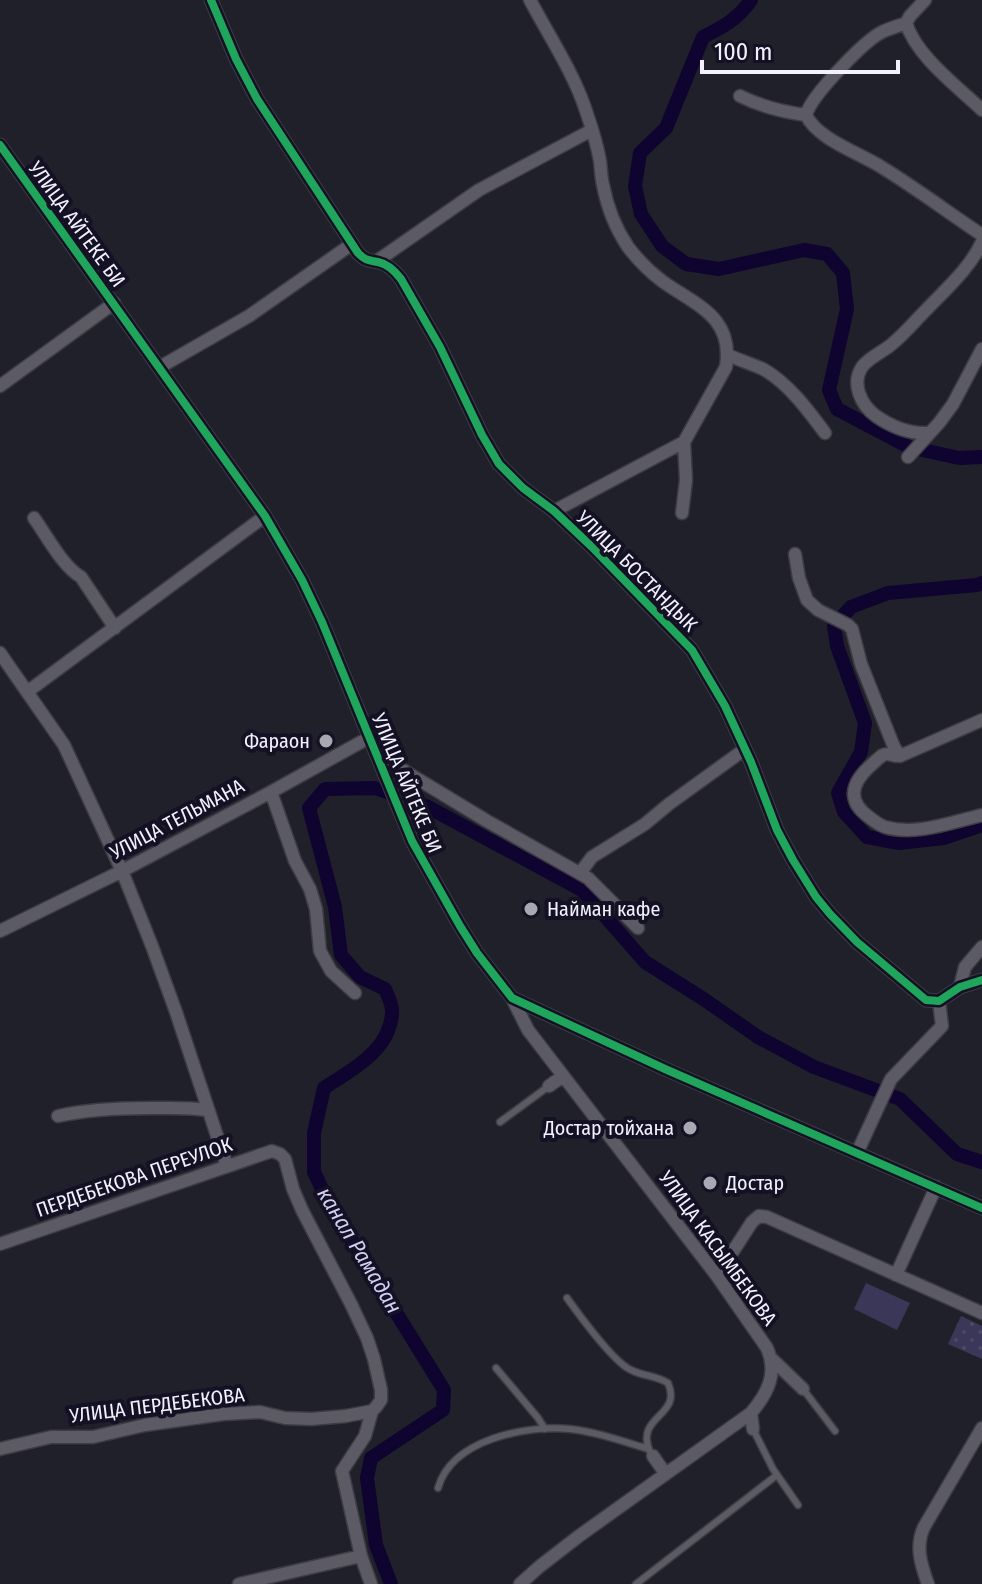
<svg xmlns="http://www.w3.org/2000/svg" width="982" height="1584" font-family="'Fira Sans Condensed',sans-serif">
	<defs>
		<pattern id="park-dots" width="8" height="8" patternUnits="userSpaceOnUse" patternTransform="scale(2)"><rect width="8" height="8" fill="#3b3759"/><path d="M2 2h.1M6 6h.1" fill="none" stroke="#4e4b6a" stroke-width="1.8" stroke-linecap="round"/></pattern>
	</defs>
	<rect width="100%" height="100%" fill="#20202a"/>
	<path fill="#3b3759" d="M866 1283 910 1303 897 1330 854 1309Z"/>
	<path fill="url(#park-dots)" d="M961 1316 982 1326V1359L948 1344Z"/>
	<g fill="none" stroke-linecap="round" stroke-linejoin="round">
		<path stroke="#0f032f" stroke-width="14" d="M751 0C738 19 723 27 703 37L666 128 640 153 635 186 641 214 662 246 686 264 719 269 804 250 827 254 843 273 847 309 829 390 837 409 909 447 959 458 982 457
			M982 583 977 585 888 593 851 607 834 626 837 646 865 723 861 752 838 793 844 812 867 837 899 843 944 838 982 825
			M391 1584 376 1545 367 1478 371 1458 443 1410 444 1390 329 1204 314 1172V1133L324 1088C351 1070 390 1051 392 1013 393 1006 388 996 385 989L360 977 341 955 335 907 309 808 325 789 375 788 426 806 582 890 645 962 705 1000 758 1037 814 1067 900 1099 957 1154 982 1162"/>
		<g stroke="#3d3c44" stroke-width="9">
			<path id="lane" d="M500 1122 549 1086
				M567 1298C580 1316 613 1362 631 1370 643 1376 657 1376 668 1383 683 1417 634 1415 650 1452
				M496 1368 538 1418 545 1429
				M803 1389 835 1431
				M753 1429 773 1469 798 1505
				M438 1488C452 1439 526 1425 570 1429 597 1432 622 1441 648 1449
				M636 1584 777 1475"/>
		</g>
		<g stroke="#3d3c44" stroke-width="15">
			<path id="street" d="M211 0 236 59 257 99 358 253C366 261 368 260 378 262 388 264 395 271 401 279L440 347 482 435 499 464 523 488 554 511 592 547 692 650 725 706 751 762 777 830 793 860 816 897 830 914 857 942 926 1000 939 1001 960 987 982 980
				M530 0C548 34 573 72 585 108 591 125 597 144 600 161 601 169 601 177 603 185 607 206 616 229 628 247 638 260 650 272 662 281 695 305 734 316 726 367L684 442 554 511
				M925 0 910 16 906 23C898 26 890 28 882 32 864 41 811 96 806 115 818 140 860 153 883 168 917 189 949 213 982 235
				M906 23C917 57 957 86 982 110
				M740 96C760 106 784 112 806 115
				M0 145 265 516 302 580 322 622 412 841 460 926 477 953 512 998 665 1069 982 1208
				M377 261 479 190 592 130
				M728 355C739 360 752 364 763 369 788 383 808 410 825 433
				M160 367 249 316 352 244
				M0 386 114 303
				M928 433C909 434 892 427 876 416 861 405 851 384 862 367 869 357 883 352 892 344 904 334 915 321 927 309 946 289 970 268 982 242
				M908 457 939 423 953 404 982 349
				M682 513 686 480 684 442
				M34 518C47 536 63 567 81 577L115 628
				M795 554 799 578 807 600 818 610 848 625 852 629 861 664 894 747 900 756
				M0 653 64 745 122 871 152 946 176 1012 227 1166
				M27 692 265 516
				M982 720 900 756C893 757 889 752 883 755 878 758 873 764 869 767 850 785 848 802 869 817 874 821 879 825 885 827 916 836 952 822 982 815
				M378 755 487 821 588 878 638 928
				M271 792 295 861 310 889 316 909 320 951 331 971 355 993
				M580 873 592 857 645 824 669 804 745 749
				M0 931 122 871 271 792 370 737
				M960 987 965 967 982 947
				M512 998 528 1030 717 1276 767 1348C778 1373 768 1393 751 1413L579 1536 539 1567 520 1584
				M549 1086 563 1076
				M58 1116C89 1109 119 1108 151 1108 170 1108 188 1107 207 1110
				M857 1153 891 1079 942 1026 939 1001
				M0 1244 272 1151 280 1154 285 1159 293 1189 302 1210 351 1304 367 1338 374 1359 381 1390V1400L376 1407 372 1411 346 1416 311 1419 285 1418 260 1412 224 1414 145 1425 93 1437H51L0 1449
				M896 1275 936 1187
				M717 1276 752 1222 759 1216 767 1217 982 1313
				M772 1359 803 1389
				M751 1413 753 1429
				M653 1456 665 1473
				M239 1584 361 1556
				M371 1584 361 1556 342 1471 365 1436 372 1411
				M928 1584C921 1565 915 1546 924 1527L982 1428"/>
		</g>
		<use href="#lane" stroke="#5c5a64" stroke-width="6"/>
		<use href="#street" stroke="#5c5a64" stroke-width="12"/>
		<g stroke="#141125" stroke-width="13">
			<path id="cycleway" d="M211 0 236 59 257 99 358 253C366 261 368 260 378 262 388 264 395 271 401 279L440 347 482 435 499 464 523 488 554 511 592 547 692 650 725 706 751 762 777 830 793 860 816 897 830 914 857 942 926 1000 939 1001 960 987 982 980
				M0 145 265 516 302 580 322 622 412 841 460 926 477 953 512 998 665 1069 982 1208"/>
		</g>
		<use href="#cycleway" stroke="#20a55d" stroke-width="8"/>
	</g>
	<g fill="#a8a8b3" stroke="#141125" stroke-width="3">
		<circle cx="326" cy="741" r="8"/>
		<circle cx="531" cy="909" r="8"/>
		<circle cx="690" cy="1128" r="8"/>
		<circle cx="710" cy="1183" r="8"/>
	</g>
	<g text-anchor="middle" stroke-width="8" stroke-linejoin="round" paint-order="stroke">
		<g font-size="20" fill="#f2f1fd" stroke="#141125">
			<text transform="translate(77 224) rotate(54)" y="7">УЛИЦА АЙТЕКЕ БИ</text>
			<text transform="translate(637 571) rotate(45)" y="7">УЛИЦА БОСТАНДЫК</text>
			<text transform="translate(407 783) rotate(67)" y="7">УЛИЦА АЙТЕКЕ БИ</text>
			<text transform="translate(177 819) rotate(-28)" y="7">УЛИЦА ТЕЛЬМАНА</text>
			<text transform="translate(134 1177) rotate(-19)" y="7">ПЕРДЕБЕКОВА ПЕРЕУЛОК</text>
			<text transform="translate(718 1248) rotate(54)" y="7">УЛИЦА КАСЫМБЕКОВА</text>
			<text transform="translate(157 1405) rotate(-7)" y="7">УЛИЦА ПЕРДЕБЕКОВА</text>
		</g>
		<g font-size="20" fill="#f2f1fd" stroke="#141125" text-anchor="end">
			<text x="310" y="748">Фараон</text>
			<text x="547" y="916" text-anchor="start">Найман кафе</text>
			<text x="674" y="1135">Достар тойхана</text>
			<text x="726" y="1190" text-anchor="start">Достар</text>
		</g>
		<g font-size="22" font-style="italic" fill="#d2cff4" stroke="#141125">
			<text transform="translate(360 1250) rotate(59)" y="8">канал Рамадан</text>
		</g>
	</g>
	<path d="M702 60v12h196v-12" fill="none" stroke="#f2f1fd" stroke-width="4"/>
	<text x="714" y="60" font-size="24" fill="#f2f1fd" stroke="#141125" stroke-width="6" paint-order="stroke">100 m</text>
</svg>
